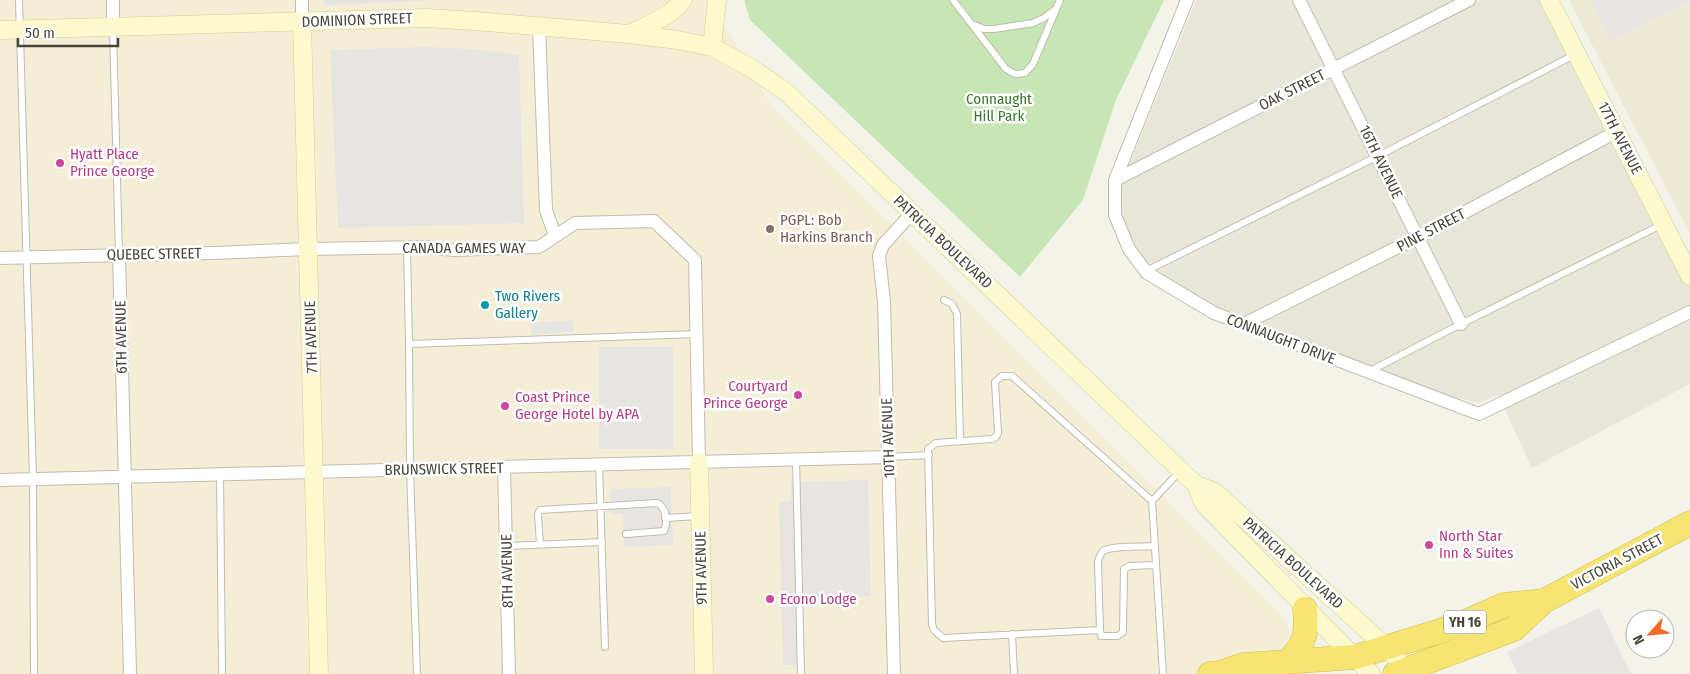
<svg xmlns="http://www.w3.org/2000/svg" width="1690" height="674" font-family="'Fira Sans Condensed',sans-serif">
	<rect width="100%" height="100%" fill="#f4f3ea"/>
	<path fill="#e8e6d9" d="M1196 0H1546L1690 282V384L1532 468 1498 395 1479 403 1392 382 1177 294 1146 267 1123 221 1117 195Z"/>
	<path fill="#f5eed7" d="M0 0H711L769 102 1241 574 1286 620 1291 635 1279 649 1244 652 1245 674H0Z"/>
	<path fill="#edebd5" d="M1569 0H1690V234Z"/>
	<path fill="#c7e6b5" d="M744 0H1164L1116 100 1083 200 1020 277 750 20Z"/>
	<path fill="#e6e5e2" d="M324 0H422V1L324 5Z
		M1590 0H1690V1L1611 41Z
		M426 47 472 49 519 55 524 223 338 228 330 50Z
		M573 320 574 332 531 335 530 323Z
		M599 347H673V449H599Z
		M868 480 871 596H854L850 605 801 606 803 665H783L779 502 791 501V482Z
		M671 487 673 545 624 547 623 514H610L611 489Z
		M1599 608 1631 674H1518L1507 652Z"/>
	<g fill="none" stroke-linecap="round" stroke-linejoin="round">
		<g stroke="#c0bdad" stroke-width="8">
			<path id="lane" d="M19 0 33 479 34 674
				M953 0 1006 69 1015 74 1025 73 1033 64 1060 0
				M972 24 984 29H994L1033 23 1044 18 1054 10
				M113 28 119 255
				M407 247 409 344 410 469 417 674
				M1146 271 1378 156 1576 54
				M944 300 952 304 957 314 960 441
				M409 344 697 334
				M1368 372 1461 324 1663 224
				M889 457 929 455
				M796 459 801 674
				M599 465 605 647
				M220 474 222 674
				M1152 501 1163 674
				M665 518 699 516
				M540 544 538 514 540 510 657 503C667 508 668 522 664 531L626 534
				M506 546 602 542
				M1155 546C1143 547 1112 545 1103 551 1100 554 1099 558 1098 562L1100 630 1101 636H1118L1123 632 1124 569 1130 566 1156 565
				M1100 630 943 638 934 630 932 624 928 449 936 443 992 439 996 437 998 433 995 382 1002 376H1012L1152 501 1180 471
				M1012 634 1014 674"/>
		</g>
		<g stroke="#c0bdad" stroke-width="14">
			<path id="street" d="M113 0V27
				M302 0V22
				M1187 0 1115 180V215L1129 249 1147 273 1214 313 1479 414 1690 312
				M1299 0 1461 324
				M539 27 546 210 555 236
				M1115 180 1469 0
				M119 255 130 674
				M0 258 214 253 308 249 425 247 454 250 539 247 575 223 654 221 695 260 699 462
				M1244 324 1418 237 1616 132
				M504 467 509 674
				M0 480 889 457
				M894 674 884 302 879 256 883 245 912 213"/>
		</g>
		<g stroke="#d2ce9c" stroke-width="19">
			<path id="secondary" d="M1549 0 1690 276
				M302 22 319 674
				M0 30 427 18 475 21 629 34 678 40 712 47 751 68 786 92 1196 485 1215 492 1386 647 1411 674
				M629 34C648 25 670 17 683 0
				M712 47 717 0
				M699 462 704 674
				M1196 485 1204 504 1371 674"/>
		</g>
		<g stroke="#d7bd42" stroke-width="25">
			<path id="highway" d="M1288 661C1306 642 1307 634 1305 609
				M1210 674 1220 673 1243 665 1355 657 1437 632 1470 620 1504 605 1544 601
				M1395 674 1514 629 1544 601 1690 523"/>
		</g>
		<use href="#lane" stroke="#fff" stroke-width="6"/>
		<use href="#street" stroke="#fff" stroke-width="12"/>
		<use href="#secondary" stroke="#fcfacd" stroke-width="18"/>
		<use href="#highway" stroke="#f7e573" stroke-width="24"/>
	</g>
	<g fill="#d1479c" stroke="#fff" stroke-width="2">
		<circle cx="60" cy="163" r="5"/>
		<circle cx="798" cy="395" r="5"/>
		<circle cx="505" cy="406" r="5"/>
		<circle cx="1429" cy="545" r="5"/>
		<circle cx="770" cy="599" r="5"/>
	</g>
	<circle fill="#8d6e63" stroke="#fff" stroke-width="2" cx="770" cy="229" r="5"/>
	<circle fill="#0f9aa8" stroke="#fff" stroke-width="2" cx="485" cy="305" r="5"/>
	<g text-anchor="middle" stroke-width="5" stroke-linejoin="round" paint-order="stroke">
		<rect fill="#fff" stroke="#7f7d74" stroke-width="1" x="1444" y="610.5" width="42" height="23" rx="4"/>
		<g font-size="14" font-weight="bold" fill="#484539">
			<text x="1465" y="627">YH 16</text>
		</g>
		<g font-size="15" fill="#484539" stroke="#fff">
			<text transform="translate(357 20) rotate(-2)" y="5">DOMINION STREET</text>
			<text transform="translate(1292 90) rotate(-27)" y="5">OAK STREET</text>
			<text transform="translate(1620 138) rotate(63)" y="5">17TH AVENUE</text>
			<text transform="translate(1381 162) rotate(64)" y="5">16TH AVENUE</text>
			<text transform="translate(1431 230) rotate(-28)" y="5">PINE STREET</text>
			<text transform="translate(943 242) rotate(43)" y="5">PATRICIA BOULEVARD</text>
			<text x="464" y="253">CANADA GAMES WAY</text>
			<text transform="translate(154 254) rotate(-1)" y="5">QUEBEC STREET</text>
			<text transform="translate(121 337) rotate(-91)" y="5">6TH AVENUE</text>
			<text transform="translate(311 337) rotate(-92)" y="5">7TH AVENUE</text>
			<text transform="translate(1281 339) rotate(21)" y="5">CONNAUGHT DRIVE</text>
			<text transform="translate(888 438) rotate(-92)" y="5">10TH AVENUE</text>
			<text transform="translate(444 469) rotate(-1)" y="5">BRUNSWICK STREET</text>
			<text transform="translate(1617 562) rotate(-28)" y="5">VICTORIA STREET</text>
			<text transform="translate(1293 563) rotate(42)" y="5">PATRICIA BOULEVARD</text>
			<text transform="translate(701 568) rotate(-91)" y="5">9TH AVENUE</text>
			<text transform="translate(507 571) rotate(-91)" y="5">8TH AVENUE</text>
		</g>
		<g font-size="15" fill="#3b782e" stroke="#fff">
			<text x="999" y="104">Connaught<tspan x="999" dy="17">Hill Park</tspan></text>
		</g>
		<g font-size="15" fill="#b23c85" stroke="#fff" text-anchor="start">
			<text x="70" y="159">Hyatt Place<tspan x="70" dy="17">Prince George</tspan></text>
			<text x="788" y="391" text-anchor="end">Courtyard<tspan x="788" dy="17">Prince George</tspan></text>
			<text x="515" y="402">Coast Prince<tspan x="515" dy="17">George Hotel by APA</tspan></text>
			<text x="1439" y="541">North Star<tspan x="1439" dy="17">Inn &amp; Suites</tspan></text>
			<text x="780" y="604">Econo Lodge</text>
		</g>
		<g font-size="15" fill="#785e54" stroke="#fff" text-anchor="start">
			<text x="780" y="225">PGPL: Bob<tspan x="780" dy="17">Harkins Branch</tspan></text>
		</g>
		<g font-size="15" fill="#0d838f" stroke="#fff" text-anchor="start">
			<text x="495" y="301">Two Rivers<tspan x="495" dy="17">Gallery</tspan></text>
		</g>
	</g>
	<g transform="translate(1650 634) rotate(243)"><circle r="24" fill="#ffffff" stroke="#b6b5b0"/>
	<path d="M0-4L9 19L0 12L-9 19Z" fill="#f06c26"/>
	<text y="-8" font-size="14" font-weight="bold" text-anchor="middle" fill="#484539">N</text>
	</g>
	<path d="M18 38v8h100v-8" fill="none" stroke="#484539" stroke-width="2.5"/>
	<text x="25" y="38" font-size="15" fill="#484539" stroke="#ffffff" stroke-width="4" paint-order="stroke">50 m</text>
</svg>
